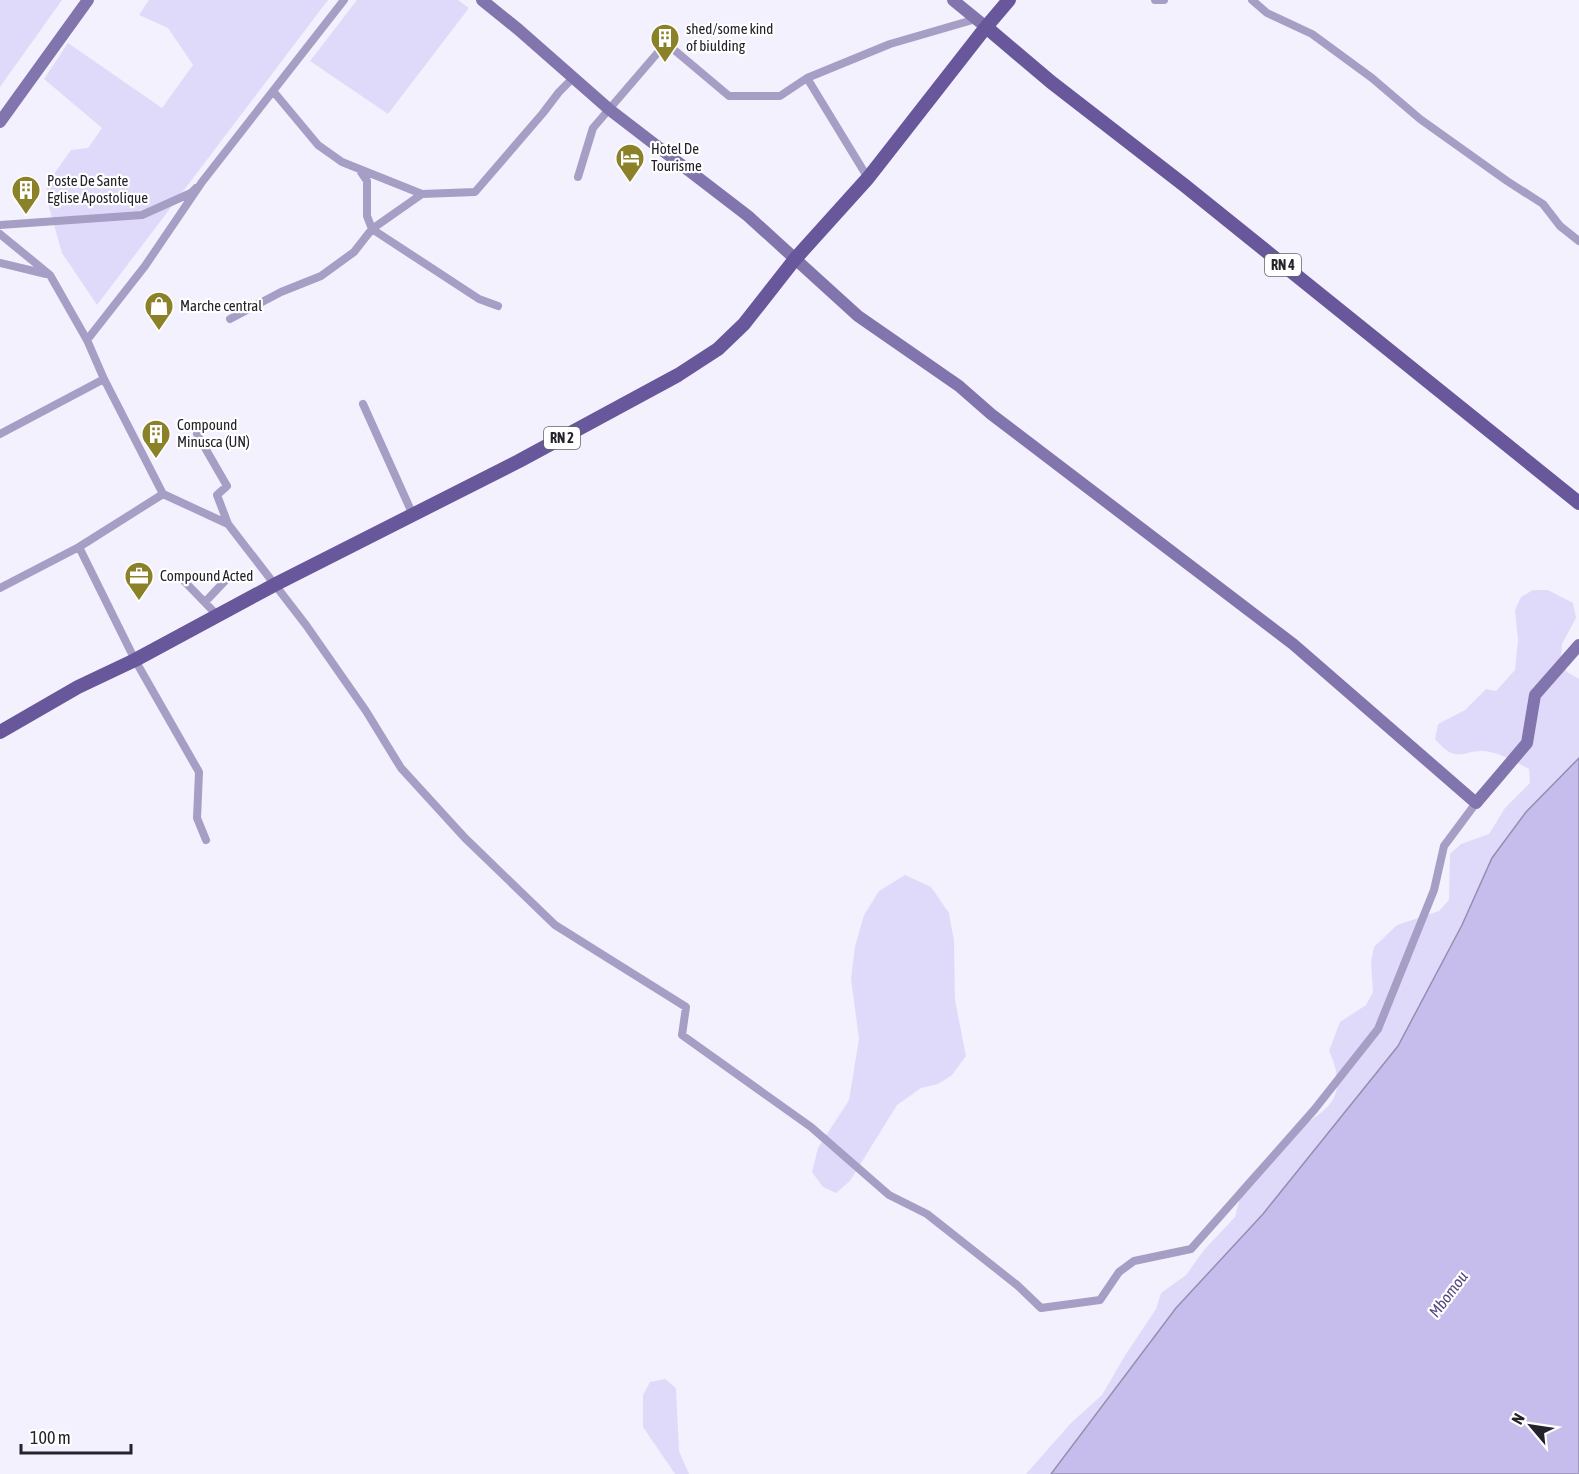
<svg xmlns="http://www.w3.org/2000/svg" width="1579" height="1474" font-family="'Asap Condensed',sans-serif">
	<rect width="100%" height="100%" fill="#f3f1fd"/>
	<path fill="#e0dafa" d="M0 0H62L0 87Z
		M149 0H328L97 305 62 253 49 207 46 185 71 150 88 148 102 128 44 79 68 43 162 108 193 65 168 28 139 15Z
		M357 0H458L469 8 388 114 310 61Z
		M1533 590H1548L1573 603 1576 618 1562 644 1561 659 1567 672 1579 679V758L1526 812 1492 858 1462 925 1398 1046 1263 1214 1176 1308 1051 1474H1026L1071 1423 1102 1395 1126 1354 1156 1309 1161 1293 1186 1275 1204 1250 1235 1217 1239 1202 1237 1191C1254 1170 1273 1151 1293 1134 1304 1123 1320 1116 1330 1104 1342 1089 1337 1067 1329 1051L1340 1022 1366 1005 1373 992 1371 962 1374 947 1397 925 1439 911 1449 900 1450 854 1461 844 1489 834 1505 808 1530 783 1529 769C1516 762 1504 755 1490 752 1465 746 1459 768 1435 739L1438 724 1465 710 1486 689 1496 691 1515 670 1518 640 1515 610 1521 597Z
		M905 875 931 887 949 913 954 941 955 1000 966 1056 952 1075 938 1084 921 1088 897 1105 850 1181 836 1193 823 1187 812 1172 818 1148 849 1100 859 1039 851 979 855 947 864 915 879 891Z
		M665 1379 676 1388 679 1451 689 1474H675L643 1427V1395L650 1382Z"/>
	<path fill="#c6bdec" stroke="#958eb2" stroke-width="1.5" d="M1579 758V1474H1051L1176 1308 1263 1214 1398 1046 1462 925 1492 858 1526 812Z"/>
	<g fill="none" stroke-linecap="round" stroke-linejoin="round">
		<path stroke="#a69ec5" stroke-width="8" d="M1155 0H1164
			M1252 0 1267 13 1312 34 1372 78 1420 119 1507 181 1543 204 1560 226 1579 241
			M807 78 868 178
			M273 91 318 145 342 162 422 194
			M592 131 578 177 593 128 666 43 729 96H780L807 78 890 44 976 19
			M359 169 367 181V216L372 229 479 299 498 306
			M0 225 142 215 191 193 196 188
			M0 234 50 275 87 340 104 379 163 494 228 524 306 625 366 711 401 768 465 838 555 925 686 1007 682 1035 811 1127 889 1195 927 1214 1017 1285 1041 1308 1100 1300 1119 1272 1134 1261 1191 1249 1314 1110 1378 1029 1434 890 1444 846 1476 803
			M0 263 46 274
			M230 319 281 292 321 276 354 252 372 229 422 194 475 192 543 113 559 92 573 78
			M87 340 145 266 202 182 344 0
			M363 404 413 515
			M0 434 104 379
			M197 434 227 486 217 495 228 524
			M79 547 135 660 199 772 197 818 206 840
			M185 582 218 616
			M0 588 79 547 163 494
			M205 602 225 581"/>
		<path stroke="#8275ae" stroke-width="12" d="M482 0 519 30 610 110 748 216 858 316 959 386 991 414 1293 644 1476 803 1527 743 1535 695 1579 645
			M953 0 986 27
			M0 122 88 0"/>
		<path stroke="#69579b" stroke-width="14" d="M986 27 1051 82 1184 185 1579 503
			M0 732 78 687 135 660 276 584 519 461 678 375 718 349 744 324 795 259 868 178 986 27 1009 0"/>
	</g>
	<defs>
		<g id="building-pin" transform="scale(1.5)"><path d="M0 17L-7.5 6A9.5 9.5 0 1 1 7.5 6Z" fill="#8b8129" stroke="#fff"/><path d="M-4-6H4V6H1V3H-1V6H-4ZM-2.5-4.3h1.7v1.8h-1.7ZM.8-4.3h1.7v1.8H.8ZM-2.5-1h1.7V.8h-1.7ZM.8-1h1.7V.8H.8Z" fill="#fff"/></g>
		<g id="hotel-pin" transform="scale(1.5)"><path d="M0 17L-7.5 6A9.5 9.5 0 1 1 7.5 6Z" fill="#8b8129" stroke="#fff"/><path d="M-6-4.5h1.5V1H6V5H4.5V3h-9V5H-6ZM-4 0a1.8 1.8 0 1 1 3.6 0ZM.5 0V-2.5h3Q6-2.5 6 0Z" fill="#fff"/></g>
		<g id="shop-pin" transform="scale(1.5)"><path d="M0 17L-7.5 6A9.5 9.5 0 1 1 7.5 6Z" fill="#8b8129" stroke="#fff"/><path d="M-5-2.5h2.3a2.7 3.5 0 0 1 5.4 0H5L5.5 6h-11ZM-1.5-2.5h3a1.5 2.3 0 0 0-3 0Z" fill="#fff"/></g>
		<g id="office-pin" transform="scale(1.5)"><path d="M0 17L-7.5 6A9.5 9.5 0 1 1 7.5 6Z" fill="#8b8129" stroke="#fff"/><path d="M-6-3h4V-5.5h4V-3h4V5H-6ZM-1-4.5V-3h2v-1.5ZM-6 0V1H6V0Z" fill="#fff"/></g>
	</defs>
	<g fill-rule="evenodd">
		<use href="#building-pin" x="665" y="38"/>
		<use href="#hotel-pin" x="630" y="158"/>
		<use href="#building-pin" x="26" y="190"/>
		<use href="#shop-pin" x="159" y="306"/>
		<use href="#building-pin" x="156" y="434"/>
		<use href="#office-pin" x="139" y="576"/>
	</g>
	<g text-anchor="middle" stroke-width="4.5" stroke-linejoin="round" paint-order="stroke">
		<g fill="#fff" stroke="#66646a" stroke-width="1.5">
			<rect x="1265" y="254" width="36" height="22" rx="4.5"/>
			<rect x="544" y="427" width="36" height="22" rx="4.5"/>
		</g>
		<g font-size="14" font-weight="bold" fill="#24222a">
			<text x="1283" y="270">RN 4</text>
			<text x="562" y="443">RN 2</text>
		</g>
		<g font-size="15" fill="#24222a" stroke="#fff" text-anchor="start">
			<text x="686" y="34">shed/some kind<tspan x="686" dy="17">of biulding</tspan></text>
			<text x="651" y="154">Hotel De<tspan x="651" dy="17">Tourisme</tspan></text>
			<text x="47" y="186">Poste De Sante<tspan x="47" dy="17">Eglise Apostolique</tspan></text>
			<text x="180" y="311">Marche central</text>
			<text x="177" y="430">Compound<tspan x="177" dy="17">Minusca (UN)</tspan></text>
			<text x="160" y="581">Compound Acted</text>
		</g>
		<g font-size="16" font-style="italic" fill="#564682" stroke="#fff">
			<text transform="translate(1448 1294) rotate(-53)" y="6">Mbomou</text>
		</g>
	</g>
	<g transform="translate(1531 1426) rotate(299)" stroke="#ffffff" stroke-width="4.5" paint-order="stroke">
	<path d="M0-4.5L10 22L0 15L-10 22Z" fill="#24222a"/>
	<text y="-9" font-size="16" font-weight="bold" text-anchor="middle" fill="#24222a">N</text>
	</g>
	<path d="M21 1444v9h110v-9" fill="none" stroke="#24222a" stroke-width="3"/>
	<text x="30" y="1444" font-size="18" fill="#24222a" stroke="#ffffff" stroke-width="4.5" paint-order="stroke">100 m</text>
</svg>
